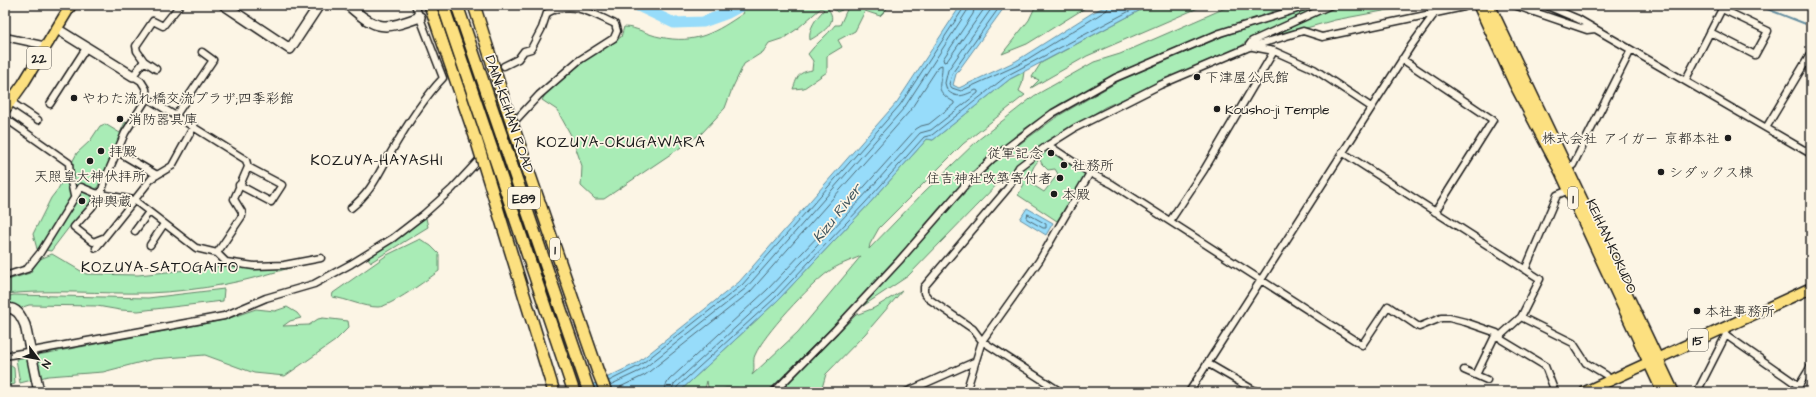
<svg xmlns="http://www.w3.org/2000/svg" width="1816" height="397" font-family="'Architects Daughter','Klee One',sans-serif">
	<rect width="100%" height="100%" fill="#fcf5e5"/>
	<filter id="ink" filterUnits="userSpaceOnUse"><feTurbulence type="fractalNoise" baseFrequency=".025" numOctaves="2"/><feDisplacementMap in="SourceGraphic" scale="8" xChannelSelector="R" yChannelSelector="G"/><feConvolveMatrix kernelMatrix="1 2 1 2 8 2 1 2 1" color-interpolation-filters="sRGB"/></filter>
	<g filter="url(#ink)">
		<path fill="#a9ecb6" stroke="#628469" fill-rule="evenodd" d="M738 5H844L842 10 837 12 830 6 828 9C840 23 820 34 810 40 808 29 816 18 824 10L821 8 797 29 784 38 769 43 763 52 744 64 732 89 725 108 702 133 604 199H595L581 186 582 166 572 137 557 110 542 100 548 90 586 60 621 37 624 27C637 27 648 35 660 37 696 45 716 32 744 13Z
			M849 5H891L880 16 865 11 855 31 838 40 842 47 827 56V72L804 88 793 89C798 76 797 73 812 70L813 61 808 54C816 43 827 36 835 25H840Z
			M1036 5H1090L1027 44 1002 54 1029 20Z
			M1150 5H1205L1087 56 1031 88 1039 80 1032 77 1041 63Z
			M1232 5H1298L1274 11 1163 53 1060 104 1016 135 941 206 907 246 832 327 767 392H734L738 388H726L716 392 708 387 707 381 704 392H682L680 391 778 300 868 205 927 139 933 140 1010 79 1024 72 1022 84 1019 91 1025 95 963 144 879 228 870 244 869 249 924 192 978 140 1034 96 1094 62 1120 54ZM861 256 798 332 752 375C756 369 752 361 755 355 764 334 809 286 828 272 837 265 850 261 861 256Z
			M1322 5 1249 39 1237 50 1105 107 1055 138 1012 169 908 276 863 306 944 214 995 162 1058 116 1119 81 1224 36Z
			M1334 5H1415L1335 20 1256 42Z
			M125 122 128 123 90 203 70 226 51 251 37 249 33 234 51 198 58 189 77 153 90 141 100 126 105 124 120 133Z
			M1047 149H1052L1087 174 1057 221 1018 195 1024 184 1018 179C1021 168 1028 163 1037 158L1038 161C1032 168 1031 172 1030 181L1033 185 1044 192 1058 174 1055 169 1048 170 1042 164 1038 156Z
			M426 218 428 227 371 262 367 257Z
			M420 239 431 246 439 254V271C428 279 390 307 378 307 362 307 348 299 332 297L333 293 387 255Z
			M52 254 86 274 138 275 225 266 254 268 301 264C252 281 200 291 148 293 100 294 53 289 5 294V281L30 273 40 259Z
			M224 289 223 301 138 311 120 310 97 306 29 305 23 307 19 311 5 306V297L14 295 148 298Z
			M902 291 865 334 826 374 822 388 818 392H778L856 315 874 308Z
			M287 307 297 313 301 318 290 321 283 326 309 325 318 319 323 318 348 321 349 327 335 341 285 376 254 373 205 355 153 359 103 372 48 376 20 383 16 359 224 320 256 309 275 311Z
			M5 363H7L14 368 15 384 5 387Z"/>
		<path fill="#97dcfa" stroke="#668fa1" d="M961 5H1006L956 74 953 85 959 88 1016 61 1092 13 1108 5H1150L1010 79 933 140 927 139 868 205 778 300 680 391 677 392H577L637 363 739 282 897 102Z
			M1027 208 1053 223 1046 235 1020 219Z"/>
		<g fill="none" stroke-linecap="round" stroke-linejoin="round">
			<path stroke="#4d6975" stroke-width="1" d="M975 5 973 14 943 59 944 62 947 61 987 5
				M1001 5 953 72 949 84 952 88 961 91 1018 65 1107 10 1109 5
				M1028 214 1046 224V228H1043L1027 219Z
				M609 381 639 366 742 285 900 105 963 9 964 5
				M610 385 642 370 746 288 904 108 967 11 969 5
				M612 391 645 375 750 292 909 112 939 66 942 65C943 84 931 89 954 102V104L929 124 921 126 916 129 857 195 767 290 669 380 666 385 665 392
				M671 392 674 384 772 294 861 199 920 133 931 130 978 93V91L976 90C965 95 957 100 947 90L945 83 948 70 994 5
				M676 392 677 387 775 298 865 203 924 137 932 135 1008 75 1141 5"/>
			<path stroke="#668fa1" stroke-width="2" d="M1757 5 1811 26"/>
			<path stroke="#97dcfa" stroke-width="11" d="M636 5 674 23 703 22 728 13 743 5"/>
			<path stroke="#dad4c7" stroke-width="6" stroke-dasharray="6 3" stroke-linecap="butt" d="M1464 7 1476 5"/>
			<path stroke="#dad4c7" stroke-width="9" stroke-dasharray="9 4.5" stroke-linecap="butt" d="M420 17 449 5"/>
			<g stroke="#1c1c1c" stroke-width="9">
				<path id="street" d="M1514 5 1587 30 1595 29
					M1545 5 1578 19 1811 154
					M1710 32 1755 55 1768 31 1722 9
					M5 37 47 46
					M1253 47 1274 51 1314 69 1371 107
					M1247 48 1252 41 1331 5
					M1402 59 1493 120 1435 212
					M144 61 156 69
					M1685 81 1724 5
					M147 98 246 160 248 167 234 199 242 212V216L217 253
					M11 102 38 120
					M50 104 86 48
					M176 115 213 60 202 52
					M5 118 69 163 70 177 74 196
					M1766 128 1811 53
					M1048 145 1090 173 1112 184 1362 345 1388 306 1419 327 1441 318H1449L1465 322 1497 333 1502 340 1545 366 1555 392
					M118 152 157 175
					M1342 152 1540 279 1521 317
					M1567 168 1573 165 1631 50
					M239 185 271 202 282 185 248 167
					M351 208C372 191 377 176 390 154 405 128 422 100 443 78L415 5
					M1170 221 1204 170 1274 51
					M135 231 149 212
					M103 238 93 242 74 227 92 207 101 193 107 175 125 133 147 98 146 89 141 81 133 76 144 61 137 51 136 46 153 21 163 26 180 5
					M150 245 164 224
					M96 248 152 178 172 166 194 126
					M1525 270 1557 195 1569 190
					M5 276 27 269 40 253 81 187 95 193 134 200 196 248 217 253 226 262 254 266 284 265 321 258
					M1723 328 1726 335 1799 386
					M5 356 224 316 266 298 314 284 351 264 393 238 424 214 452 189 539 95 578 61 614 38 617 31 615 24C591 13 573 0 547 13L542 28 531 49 524 51 518 59 504 66
					M1207 363 1257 392
					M1464 370 1487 380
					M1476 375 1494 338 1500 336 1521 317 1573 343 1586 363 1606 375 1610 380
					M774 392 835 330 899 261 967 183 992 159 1053 113 1115 78 1220 33 1310 5
					M906 392 974 362
					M966 392 982 341 1039 261 1090 173
					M1061 392 982 341 973 329 929 299 924 293V287L1008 188 1019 167 1048 145 1075 128 1160 85 1247 48 1303 31 1322 37 1464 7
					M1189 392 1411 46 1435 13
					M1697 392 1726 335
					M1795 392 1811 366"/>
			</g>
			<g stroke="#1c1c1c" stroke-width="12">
				<path id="secondary" d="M224 5 290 49 319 5
					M348 5C377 31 384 30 420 17
					M57 29 133 76
					M5 308C17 307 21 316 25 325L39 392"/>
			</g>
			<g stroke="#1c1c1c" stroke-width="13">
				<path id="primary" d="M5 109 23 84 71 5
					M1585 392 1811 288"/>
			</g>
			<g stroke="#1c1c1c" stroke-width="14">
				<path id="highway" d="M430 5 476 139
					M474 5 506 106
					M1479 5 1515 84 1561 172 1663 392
					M1489 5 1673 392"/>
			</g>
			<use href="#street" stroke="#fcf5e5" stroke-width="6"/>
			<use href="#secondary" stroke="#fcf5e5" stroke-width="9"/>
			<use href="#primary" stroke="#fce080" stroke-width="10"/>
			<use href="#highway" stroke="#fce080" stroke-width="11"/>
			<g stroke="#1c1c1c" stroke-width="14" stroke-linecap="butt">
				<path id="highway-bridge" d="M443 5 574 392
					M457 5 589 392
					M506 106 598 372 606 392
					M476 139 554 392"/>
			</g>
			<use href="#highway-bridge" stroke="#fce080" stroke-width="11"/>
		</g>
	</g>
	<g fill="#1c1c1c" stroke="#fcf5e5" stroke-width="1.5">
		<circle cx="1197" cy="77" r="4"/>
		<circle cx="74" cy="98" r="4"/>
		<circle cx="1217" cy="109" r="4"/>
		<circle cx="120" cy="119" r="4"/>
		<circle cx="1728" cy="138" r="4"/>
		<circle cx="101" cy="151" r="4"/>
		<circle cx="1051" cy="153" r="4"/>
		<circle cx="90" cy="161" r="4"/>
		<circle cx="1064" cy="165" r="4"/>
		<circle cx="1661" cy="172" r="4"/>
		<circle cx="1060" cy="178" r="4"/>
		<circle cx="1054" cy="194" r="4"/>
		<circle cx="82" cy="201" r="4"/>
		<circle cx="1697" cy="311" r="4"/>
	</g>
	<g text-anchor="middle" stroke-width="3.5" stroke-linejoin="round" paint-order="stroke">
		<g fill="#fcf5e5" stroke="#5f5d58" stroke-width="1">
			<rect x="27" y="47" width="24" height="22" rx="3"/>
			<rect x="508" y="187" width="32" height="22" rx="3"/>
			<rect x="1568" y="187" width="10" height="22" rx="3"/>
			<rect x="550" y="238" width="10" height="22" rx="3"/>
			<rect x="1688" y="329" width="20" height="22" rx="3"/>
		</g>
		<g font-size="13" font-weight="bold" fill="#1c1c1c">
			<text x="39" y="63">22</text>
			<text x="524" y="203">E89</text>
			<text x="1573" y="203">1</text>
			<text x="555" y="254">1</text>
			<text x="1698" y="345">15</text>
		</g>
		<g font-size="14" fill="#1c1c1c" stroke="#fcf5e5" text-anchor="start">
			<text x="1205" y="82">下津屋公民館</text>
			<text x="82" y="103">やわた流れ橋交流プラザ;四季彩館</text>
			<text x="1225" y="114">Kousho-ji Temple</text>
			<text x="128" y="124">消防器具庫</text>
			<text x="1720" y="143" text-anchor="end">株式会社 アイガー 京都本社</text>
			<text x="109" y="156">拝殿</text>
			<text x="1043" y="158" text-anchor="end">従軍記念</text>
			<text x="1072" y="170">社務所</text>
			<text x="1669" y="177">シダックス棟</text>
			<text x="90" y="181" text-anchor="middle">天照皇大神伏拝所</text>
			<text x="1052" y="183" text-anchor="end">住吉神社改築寄付者</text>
			<text x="1062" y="199">本殿</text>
			<text x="90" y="206">神輿蔵</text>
			<text x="1705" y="316">本社事務所</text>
		</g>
		<g font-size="14" fill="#1c1c1c" stroke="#fcf5e5">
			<text transform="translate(510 114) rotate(71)" y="5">DAINI-KEIHAN ROAD</text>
			<text transform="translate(1612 246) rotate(65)" y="5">KEIHAN-KOKUDO</text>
		</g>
		<g font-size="15" letter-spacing="1" fill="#1c1c1c" stroke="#fcf5e5">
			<text x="621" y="147">KOZUYA-OKUGAWARA</text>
			<text x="377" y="165">KOZUYA-HAYASHI</text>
			<text x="160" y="272">KOZUYA-SATOGAITO</text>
		</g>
		<g font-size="15" font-style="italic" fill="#41565f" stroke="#fcf5e5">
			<text transform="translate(837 213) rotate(-52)" y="5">Kizu River</text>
		</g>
	</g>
	<rect width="1816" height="397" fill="none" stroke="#fcf5e5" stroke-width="20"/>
	<rect x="10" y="10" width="1796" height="377" fill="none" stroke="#1c1c1c" stroke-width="1.5" filter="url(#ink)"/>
	<g transform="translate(38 359) rotate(122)" stroke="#fcf5e5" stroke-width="3" paint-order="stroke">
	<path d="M0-3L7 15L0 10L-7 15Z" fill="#1c1c1c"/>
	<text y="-6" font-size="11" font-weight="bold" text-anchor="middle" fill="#1c1c1c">N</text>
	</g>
</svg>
